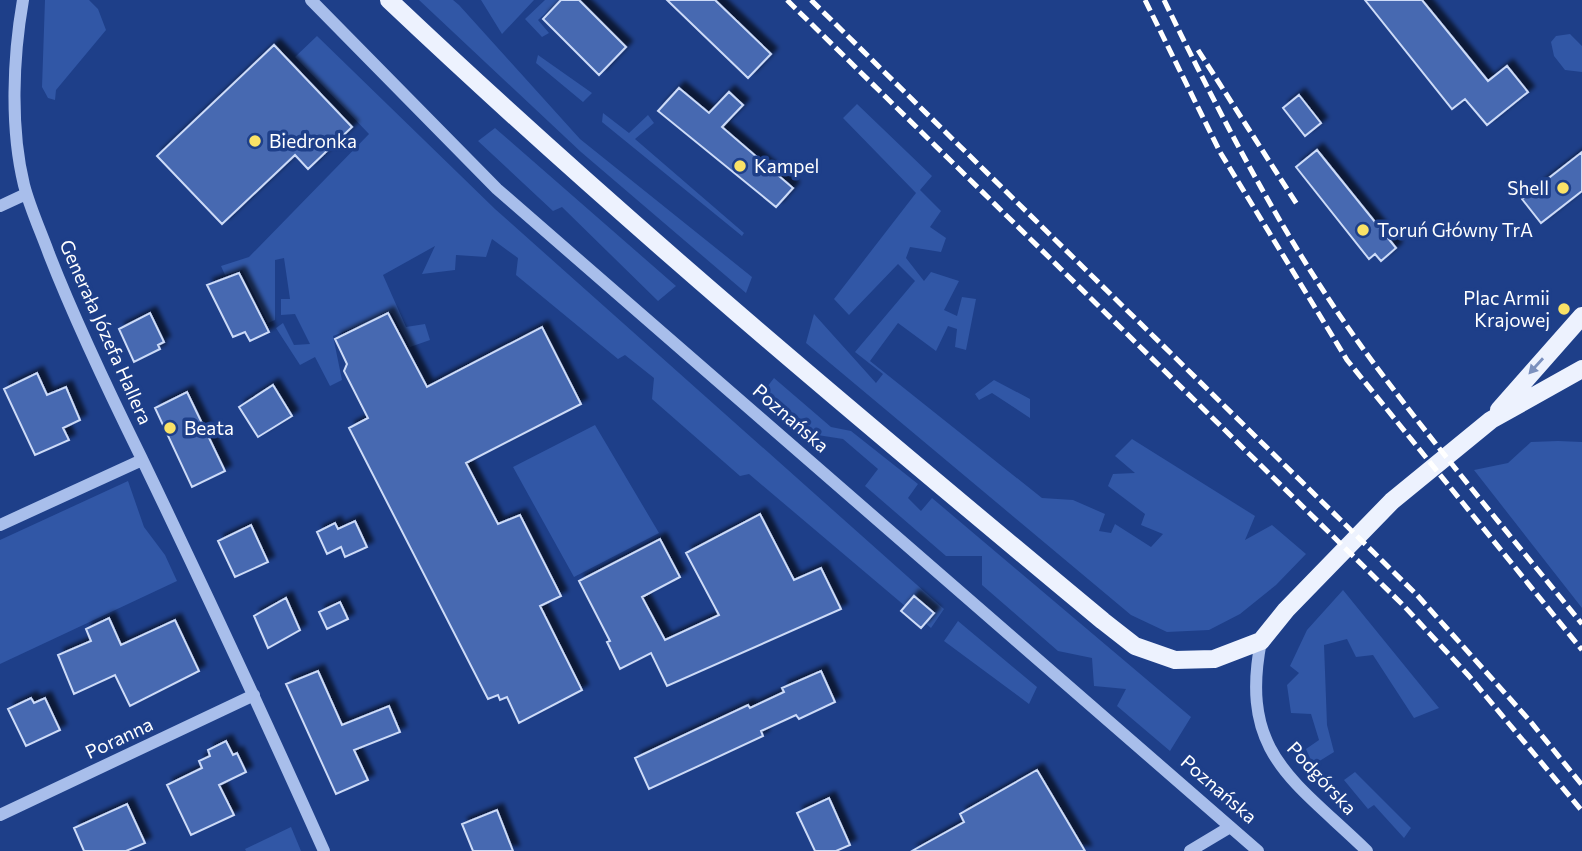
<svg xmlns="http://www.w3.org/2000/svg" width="1582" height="851" font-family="Commissioner,sans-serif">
	<defs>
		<filter id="shadow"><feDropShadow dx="6" dy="-6" stdDeviation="2" flood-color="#0009"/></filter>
	</defs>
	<rect width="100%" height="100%" fill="#1e3f89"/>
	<path fill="#3157a6" d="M45 0H89L98 9 106 30 56 90 55 100 48 98 42 87Z
		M419 0H453L459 5 580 139 752 277 746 293 581 152Z
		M481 0H534L502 34Z
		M545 0H560L538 20 549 33 542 37 525 19Z
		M1570 34 1582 46V72L1565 70 1554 56 1551 42 1556 36Z
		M317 36 495 209 944 609 931 628 749 474 740 476 652 399 654 378 625 355 618 359 516 275 518 258 492 239 486 257 456 255 455 270 422 274 435 246 383 275 406 327 425 324 430 340 410 347 392 313 333 336 342 380 330 386 315 357 300 365 276 328 283 323 294 345 310 344 295 314 281 315V299H290L284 258 275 260V320L268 323 242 270 225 275 221 266 249 257 369 134 295 57Z
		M538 55 592 93 583 102 536 63Z
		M857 104 932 176 920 190 941 211 930 227 946 238 941 252 910 247 906 258 924 281 931 272 959 281 944 310 957 316 962 297 976 299 966 350 955 347 957 329 948 326 936 351 898 323 870 361 1042 498 1073 500 1105 514 1099 531 1111 533 1115 524 1151 547 1163 534 1141 525 1145 514 1108 486 1113 474 1135 473 1115 456 1132 439 1255 516 1245 540 1272 525 1306 554 1276 585 1240 614 1209 630 1167 632 1131 615 806 343 814 314 876 383 883 374 855 352 915 281 898 264 849 315 834 299 916 193 843 118Z
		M603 113 629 133 648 115 654 123 635 139 744 233 742 236 602 122Z
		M495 128 676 286 658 301 562 207 553 211 478 141Z
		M774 378 831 427 851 431 918 484 908 498 921 511 932 498 1191 717 1170 751 1117 706 1126 689 1094 686 1092 658 1058 651 982 585V556H946L865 486 878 469 843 439 811 434 764 391Z
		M994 380 1030 399V418L992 393 979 400 975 394Z
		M595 425 659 533 574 577 513 467Z
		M1558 441 1582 442V608L1474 470 1508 463 1531 442Z
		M128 481 144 527 165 555 177 581 0 664V540Z
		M1343 590 1439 708 1414 718 1373 655 1356 657 1347 639 1324 645 1327 725 1334 752 1313 765 1306 749 1319 740 1311 714 1291 713 1287 685 1299 673 1290 666 1307 630Z
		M958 621 1037 687 1029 704 944 641Z
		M1355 772 1411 828 1404 838 1374 805 1368 809 1344 780Z
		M291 827 301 851H246L245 849Z"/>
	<path fill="#4669b1" stroke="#cddbf8" stroke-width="2" filter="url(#shadow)" d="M561 0H579L626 47 599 75 543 19Z
		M667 0H715L771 54 748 78Z
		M1365 0H1422L1488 81 1507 66 1528 92 1487 125 1465 99 1452 109Z
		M274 45 352 127 308 169 295 155 222 224 157 156Z
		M679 88 709 113 729 92 743 105 722 127 793 188 776 207 658 111Z
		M1299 95 1321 123 1305 136 1283 108Z
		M1317 150 1396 248 1381 261 1375 254 1369 259 1296 167Z
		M1582 152V191L1541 223 1522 199Z
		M239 273 269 332 250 341 245 332 233 337 207 285Z
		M150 313 164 342 158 345 160 349 134 362 119 329Z
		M388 313 427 387 542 327 581 404 466 463 498 524 520 515 561 596 540 606 582 690 519 723 507 697 500 700 498 695 488 699 349 428 368 418 344 371 347 364 335 339Z
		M37 373 47 395 66 387 80 420 63 428 69 440 35 455 4 389Z
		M273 385 292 416 258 437 239 407Z
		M187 392 225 471 192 487 155 408Z
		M760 514 794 580 821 568 841 609 667 686 651 653 620 669 607 642 610 641 579 581 660 539 680 577 642 597 665 640 719 615 686 553Z
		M355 521 367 547 345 557 341 547 327 554 317 532 335 523 338 529Z
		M251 525 268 562 235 577 218 541Z
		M914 596 934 613 921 628 901 611Z
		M286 598 300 630 268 648 254 616Z
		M340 602 348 619 327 629 319 612Z
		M109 618 121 645 175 620 199 671 130 706 115 675 74 694 58 655 91 641 86 629Z
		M318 671 342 725 389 706 400 732 354 750 368 780 336 794 286 684Z
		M821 671 835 702 799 719 796 715 761 731 763 736 649 789 635 758 748 705 750 708 784 692 782 688Z
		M31 698 34 703 45 698 60 730 26 746 8 709Z
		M226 741 233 755 237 753 246 772 219 785 234 815 191 835 167 785 202 768 199 761 210 756 208 750Z
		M1037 770 1085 851H912L964 822 960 814Z
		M829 798 850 845 836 851H815L797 813Z
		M127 804 145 843 126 851H84L74 828Z
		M497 810 513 851H473L462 824Z"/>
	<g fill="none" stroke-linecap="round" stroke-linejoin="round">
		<path stroke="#a8beeb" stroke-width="12" d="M23 0C13 57 10 128 24 185 30 208 41 232 49 254 76 323 108 390 141 457 204 588 265 719 324 851
			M311 0 497 189 1258 851
			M0 206 26 194
			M0 525 142 460
			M1261 641C1239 754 1294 780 1367 851
			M0 815 254 695
			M1190 851 1230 827"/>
		<path stroke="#edf2fe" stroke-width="18" d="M389 0C618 217 860 419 1103 621L1135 646 1175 660 1214 659 1261 641 1286 610 1392 501 1491 420 1582 369
			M1499 410 1582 316"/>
		<path stroke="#fff" stroke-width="5" stroke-dasharray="12 5" stroke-linecap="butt" d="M787 0 1404 606 1469 676 1582 811
			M811 0 1417 595 1530 721 1582 785
			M1145 0 1220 152 1347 360 1582 650
			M1164 0C1223 121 1285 241 1364 350 1433 444 1509 534 1582 624
			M1198 50 1298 206"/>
	</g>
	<defs><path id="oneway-solid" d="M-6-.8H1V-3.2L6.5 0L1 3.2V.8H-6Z" transform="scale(1.75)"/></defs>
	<use fill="#7b90be" href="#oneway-solid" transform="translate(1536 366) rotate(132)"/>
	<g fill="#fae267" stroke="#1e3f89" stroke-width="2.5">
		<circle cx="255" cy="141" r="7"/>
		<circle cx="740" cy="166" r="7"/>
		<circle cx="1563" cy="188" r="7"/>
		<circle cx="1363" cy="230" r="7"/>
		<circle cx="1564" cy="309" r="7"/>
		<circle cx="170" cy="428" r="7"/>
	</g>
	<g text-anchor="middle" stroke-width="7" stroke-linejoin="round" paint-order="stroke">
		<g font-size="19" fill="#fff" stroke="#1e3f89" text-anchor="start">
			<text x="269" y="148">Biedronka</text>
			<text x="754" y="173">Kampel</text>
			<text x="1549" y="195" text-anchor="end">Shell</text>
			<text x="1377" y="237">Toruń Główny TrA</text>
			<text x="1550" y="305" text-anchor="end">Plac Armii<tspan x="1550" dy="22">Krajowej</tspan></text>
			<text x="184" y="435">Beata</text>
		</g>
		<g font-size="19" fill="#fff" stroke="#1e3f89">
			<text transform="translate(106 332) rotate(66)" y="7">Generała Józefa Hallera</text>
			<text transform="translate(791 418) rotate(41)" y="7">Poznańska</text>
			<text transform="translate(119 738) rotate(-25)" y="7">Poranna</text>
			<text transform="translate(1322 778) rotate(47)" y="7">Podgórska</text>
			<text transform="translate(1219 789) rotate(41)" y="7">Poznańska</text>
		</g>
	</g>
</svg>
